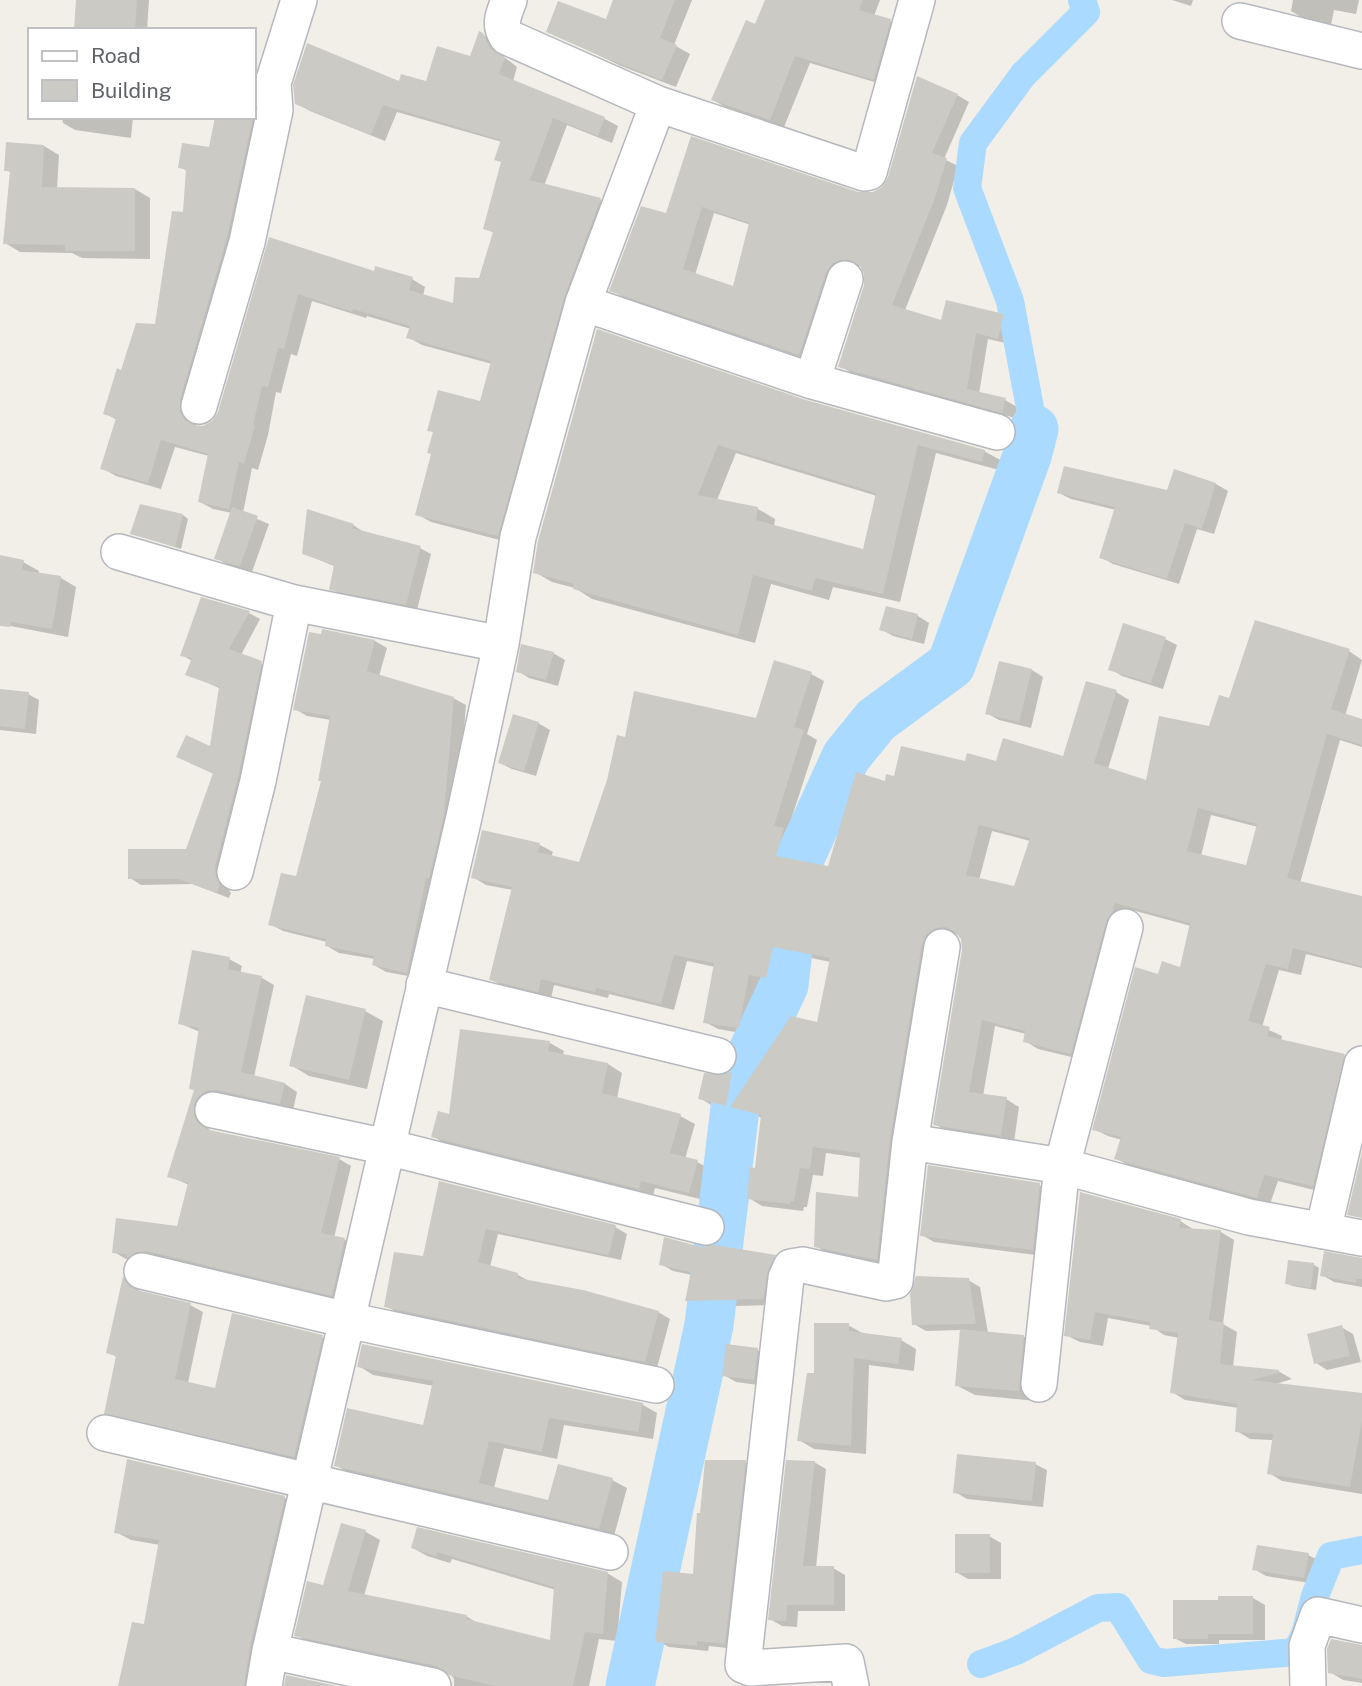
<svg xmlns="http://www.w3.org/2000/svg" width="1362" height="1686" font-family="'Public Sans',sans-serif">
	<rect width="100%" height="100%" fill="#f1efe8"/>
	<path fill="#0003" fill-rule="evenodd" d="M78 0H149L147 30H76Z
		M615 0H692L674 45 690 54 676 87 621 66 548 31 607 21Z
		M767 0H880L874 16 890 21 904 29 888 86 810 63 784 127 727 108 713 100 756 27Z
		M1172 0H1193L1191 6Z
		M1293 0H1359L1356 14 1334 10 1331 25 1303 18 1291 11Z
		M483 35 497 43 504 57 517 67 513 81 605 119 618 126 612 143 567 125 544 186 600 200 614 208 511 543 431 522 417 514 433 454 435 433 429 430 481 403 492 364 422 345 408 337 411 329 367 316 366 318 312 301 297 356 291 354 281 393 276 392 268 435 258 470 252 468 243 513 269 524 252 572 228 565 216 558 232 513 213 509 200 502 209 456 175 447 161 489 116 476 102 468 117 420 105 413 122 372 157 326 185 214 187 171 180 167 210 149 217 117H254V110L268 118 192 419 197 427H203L214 422 220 412 270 239 375 273 412 279 425 287 423 296 455 305 480 280 494 233 485 228 502 163V142L397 112 385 141 310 111 296 103 401 83H427L471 58Z
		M957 95 969 102 944 159 958 166 947 205 905 310 942 322 1003 316 1015 323 1010 344 988 339 979 394 1005 400 1017 407 1015 418 852 373 840 366 866 285V274L862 266H853L811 361 623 297 611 290 667 215 692 138 857 194 874 193 884 187ZM714 213 751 225 734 288 695 275Z
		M62 117H133L131 138 75 130 63 123Z
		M44 146 59 155 57 189H135L150 198V259L82 258 72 253 20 252 5 243 12 173 6 170Z
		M598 331 805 402 984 451 1002 461 999 470 936 453 900 602 833 587 829 600 771 584 755 643 592 599 575 588 552 582 535 572ZM736 453 877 496 864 551 774 527 775 519 758 509 717 500Z
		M1175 471 1216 484 1228 491 1214 534 1197 529 1179 584 1113 564 1101 557 1116 510 1071 499 1059 493 1168 492Z
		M183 515 188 519 181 549 132 533Z
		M353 525 364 532 420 548 431 554 417 610 342 595 331 589 336 567 303 553Z
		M0 557 23 562 39 571 38 574 61 578 76 587 68 637 0 624Z
		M202 599 249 613 260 619 241 655 272 669 226 885 231 893 229 898 192 884 141 885 130 878 187 851 214 774 190 763 212 748 221 689 188 674 192 661 182 655Z
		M887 608 918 616 929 623 924 644 893 636 881 629Z
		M323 631 375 641 387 648 379 676 453 698 466 705 456 822 419 978 386 972 374 965 375 959 339 953 327 946V942L283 931 270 924 297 878 322 781 331 720 307 716 295 709Z
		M1165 639 1177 645 1163 689 1122 676 1110 669Z
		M1349 651 1362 660 1345 716 1362 721V747L1340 740 1300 883 1362 897V968L1306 954 1301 975 1279 970 1262 1027 1282 1036 1281 1041 1344 1056 1358 1063 1326 1193 1278 1181 1270 1204 1129 1166 1116 1158 1122 1140 1108 1136 1094 1129 1159 976 1181 969 1191 926 1128 909 1084 1060 1038 1049 1025 1041 1026 1034 995 1026 983 1096 1006 1099 1019 1107 1014 1142 948 1132 935 1124 964 950 962 939 958 934 949 935 890 1267 829 1253 815 1246 860 1199 861 1158 826 1153 823 1176 813 1175 807 1207H804L803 1211 762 1206 749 1198 756 1170 763 1118 738 1110V1111L711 1105 700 1098 723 1077 732 1074 743 1081 740 1095 818 1024 831 962 786 953 779 984 762 981 752 1035 718 1029 705 1022 715 967 687 961 674 1010 609 994 608 998 554 985 551 998 504 987 491 979 513 890 486 885 473 877 540 845 553 852 551 857 580 865 626 739 757 720 811 674 824 681 807 734 817 740 787 832 796 837 790 860 829 868 886 783 895 778 966 763 1064 758 1116 692 1129 700 1108 769 1147 782 1210 728 1230 700ZM1211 815 1258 827 1247 867 1201 856ZM992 831 1030 841 1016 888 979 880Z
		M553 653 565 660 558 686 529 678 518 671Z
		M1032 670 1043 677 1031 728 999 720 987 713Z
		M0 690 28 694 39 700 36 734 0 730Z
		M538 723 550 730 536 776 512 769 500 763Z
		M229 959 242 966 240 974 262 978 274 985 254 1077 285 1084 297 1092 293 1110 206 1125 211 1132 339 1159 351 1166 334 1238 345 1240 357 1247 345 1302 126 1259 114 1252 178 1228 189 1185 169 1176 196 1091 191 1088 200 1032 179 1023Z
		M365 1011 383 1021 367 1089 309 1076 291 1065Z
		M550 1043 564 1051 563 1055 608 1064 622 1073 617 1098 680 1116 695 1124 685 1159 697 1162 712 1170 704 1200 655 1188 653 1196 447 1145 433 1136 451 1116Z
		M440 1183 615 1227 627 1234 621 1260 498 1234 490 1267 518 1275 529 1281 658 1312 670 1319 657 1368 398 1313 386 1306 424 1258Z
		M1039 1185 1051 1191 1044 1256 934 1242 922 1235Z
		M1180 1221 1193 1229V1231L1221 1232 1234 1240 1223 1324 1237 1332 1233 1367 1278 1371 1292 1379 1276 1384 1362 1394V1494L1282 1481 1269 1473 1274 1440 1250 1439 1237 1431 1239 1408 1185 1400 1172 1392 1179 1338 1164 1335 1151 1326 1108 1318 1103 1346 1080 1342 1066 1335Z
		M701 1248 775 1257 786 1263 775 1305 698 1307 687 1301 692 1275 673 1271 661 1264Z
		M1362 1259V1287L1334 1282 1322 1275Z
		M1290 1262 1314 1265 1319 1268 1316 1290 1292 1286 1287 1283Z
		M124 1278 136 1285 140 1293 190 1305 203 1312 188 1383 217 1390 322 1337 335 1344 308 1463 119 1420 106 1413 118 1358 108 1352Z
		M968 1280 980 1287 988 1333 1023 1336 1041 1347 1036 1401 975 1395 956 1385 961 1330 926 1331 914 1324Z
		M848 1325 864 1334 901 1340 916 1349 914 1371 869 1365 866 1454 814 1449 799 1440 815 1375Z
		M1341 1327 1353 1334 1361 1362 1327 1370 1316 1363Z
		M757 1350 769 1356 766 1386 736 1382 724 1375Z
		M359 1366 643 1405 657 1413 653 1439 564 1425 557 1459 504 1448 494 1488 550 1502 612 1480 627 1488 614 1536 350 1474 336 1465 424 1427 434 1386 373 1375Z
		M129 1461 285 1498 299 1506 260 1686H119L145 1627 160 1545 131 1540 116 1532Z
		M745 1462 757 1468 736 1649 709 1646 708 1651 669 1647 657 1641 695 1576Z
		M814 1462 826 1469 816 1568H833L845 1575V1611H798L797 1627 782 1626 770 1619Z
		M1035 1464 1047 1470 1043 1507 967 1499 955 1492Z
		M343 1525 366 1532 380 1540 364 1596 466 1616 479 1624 552 1642 556 1590 452 1559 450 1563 427 1556 413 1548 607 1573 622 1582 617 1641 599 1639 589 1686H454V1679L450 1673 311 1643 296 1635 325 1587Z
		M989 1536 1001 1543V1579H968L956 1572Z
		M1308 1555 1320 1561 1316 1584 1266 1576 1254 1569Z
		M1253 1598 1265 1605V1640H1219V1644H1186L1174 1638 1220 1601Z
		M1362 1646V1683L1343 1680 1330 1672Z"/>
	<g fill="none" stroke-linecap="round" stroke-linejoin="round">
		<path stroke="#aadaff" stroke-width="28" d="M1034 429 1010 301 967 188 973 143 1023 75 1086 12 1082 0
			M981 1664 1016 1651 1098 1608 1118 1607 1151 1660 1164 1663 1296 1652 1305 1634 1315 1596 1331 1556 1362 1550"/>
		<path stroke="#aadaff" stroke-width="49" d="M630 1686 709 1325 735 1108 753 1051 784 985 798 862 846 757 876 720 951 665 1027 456 1034 429"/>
	</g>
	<path fill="#cccac5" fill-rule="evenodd" d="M76 0H137L135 30H74Z
		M613 0H675L660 38 677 45 662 80 605 58 546 32 558 1 606 19Z
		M765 0H863L859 10 891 19 874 80 795 56 770 120 711 100 746 20 755 24Z
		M479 31 483 33 490 48 505 58 499 74 605 117 598 136 553 118 530 180 601 198 564 298 498 536 415 515 431 454 427 453 433 432 427 431 438 390 480 401 491 361 406 338 410 326 353 309 352 312 298 294 284 349 278 348 268 387 262 386 253 425H255L244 464 239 462 229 509 198 502 208 454 161 440 148 483 100 469 116 418 103 414 117 368 121 370 136 323 155 324 172 211 183 212 186 169 178 168 182 143 209 147 215 117H253L227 237 180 400V411L185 420 194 425 203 426 212 421 218 412 269 237 374 271 375 266 413 277 409 290 453 303 455 277 479 278 493 232 483 229 501 162 494 160 501 140 383 105 371 135 295 104 293 85 307 43 399 81 401 74 426 81 437 46 470 56Z
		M917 76 958 94 932 153 947 158 935 198 892 305 941 320 946 300 1004 314 998 339 976 333 967 389 1006 398 1002 413 838 367 864 285V274L860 266 851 260H840L832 264 826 272 799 355 609 291 641 206 666 213 691 136 858 192H873L882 187 888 177ZM702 207 749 223 733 286 683 269Z
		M6 142 44 145 42 187 135 188V251H65V245L3 244 10 171H4Z
		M597 329 806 400 985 450 982 462 918 445 883 594 815 578 812 591 753 575 738 635 573 589 574 584 533 573 538 541ZM718 445 876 493 863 549 756 520 758 507 698 495Z
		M1064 466 1167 490 1174 469 1216 483 1202 529 1185 523 1167 579 1099 558 1115 507 1057 493Z
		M140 504 183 514 175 547 130 534Z
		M232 507 258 516 240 566 214 559Z
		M307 509 354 524 352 528 421 546 406 605 329 590 334 565 302 554Z
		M0 555 24 560 22 570 61 576 52 629 11 622 10 627 0 626Z
		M201 597 250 611 229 649 262 661 238 777 215 867 216 877 220 885 217 893 179 879H128V849H186L213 773 176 757 186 735 210 746 219 687 185 675 192 658 180 656Z
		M886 606 918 614 912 639 879 630Z
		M1255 620 1350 649 1331 709 1362 719V745L1327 734 1287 878 1362 896V966L1293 948 1288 969 1266 964 1248 1021 1270 1027 1267 1036 1345 1054 1313 1186 1264 1175 1257 1198 1253 1197 1114 1159 1121 1137 1092 1130 1135 967 1158 974 1162 961 1180 967 1190 923 1115 903 1113 911 1106 922 1071 1054 1023 1042 1025 1031 982 1020 969 1092 1007 1097 1001 1136 933 1125 962 950 961 939 955 932 946 927 936 928 926 935 922 944 890 1139 877 1260 814 1247 816 1192 858 1197 860 1153 813 1147 810 1169 800 1168 794 1201H791L790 1204 747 1199 750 1167 755 1168 761 1115 730 1107 791 1016 817 1022 830 958 773 947 766 978 749 975 739 1028 703 1023 714 963 674 955 661 1004 596 988 595 992 541 979 538 992 489 980 512 887 471 878 482 830 540 843 538 852 579 862 607 780 617 735 625 737 634 691 756 718 774 660 812 672 794 727 804 730 774 826 784 828 776 856 828 866 856 772 885 781 886 774 894 776 901 746 965 761 967 753 996 761 1003 738 1063 756 1086 681 1117 690 1094 763 1146 780 1159 716 1209 726 1219 695 1229 698ZM1198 808 1257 824 1246 865 1187 851ZM979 825 1030 838 1014 886 966 875Z
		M1123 623 1166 637 1151 683 1108 670Z
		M322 629 375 640 367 671 454 697 444 814 429 879 426 878 407 973 372 965 374 956 325 946 326 939 268 925 281 873 296 876 321 781H318L330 716 293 710 309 632 321 634Z
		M521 644 554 652 546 680 516 672Z
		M999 661 1032 669 1019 722 985 714Z
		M0 689 29 692 25 729 0 726Z
		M513 714 539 722 524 771 498 763Z
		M192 950 230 957 228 969 262 976 241 1072 285 1083 280 1104 217 1090 206 1091 198 1097 194 1105V1117L200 1125 209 1130 340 1157 321 1233 345 1238 332 1296 147 1251 136 1252 126 1259 127 1254 112 1253 116 1218 177 1226 188 1183 167 1177 194 1090 189 1089 199 1028 178 1024Z
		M306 995 366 1009 349 1080 289 1066Z
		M460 1029 550 1041 548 1051 608 1063 602 1093 681 1114 670 1153 698 1160 689 1193 641 1181 639 1189 431 1137 438 1111 449 1114Z
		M730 1072H732L726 1106 698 1099 704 1073 723 1075Z
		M1362 1152V1218L1347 1215Z
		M928 1165 1040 1183 1033 1250 920 1236Z
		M439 1181 616 1225 609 1255 486 1229 478 1262 518 1273 517 1278 583 1290 659 1311 645 1362 384 1307 394 1252 423 1256Z
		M1080 1192 1181 1219 1179 1228 1221 1230 1209 1320 1224 1323 1220 1364 1279 1370V1373L1252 1380 1362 1393V1420L1350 1487 1267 1474 1273 1434 1235 1432 1237 1404 1170 1393 1178 1333 1149 1329 1150 1322 1095 1312 1090 1340 1064 1336Z
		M664 1237 701 1247 714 1245 776 1255 768 1270 763 1299 685 1301 691 1272 659 1265Z
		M1324 1251 1362 1258V1279H1356V1283L1320 1276Z
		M1288 1260 1314 1263 1311 1288 1285 1284Z
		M123 1276 128 1285 137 1290 191 1303 175 1379 215 1388 232 1313 323 1335 294 1457 104 1414 116 1356 106 1353Z
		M916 1276 969 1278 976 1324 912 1325 910 1294Z
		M814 1323H849V1331L902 1338 898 1364 854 1358 851 1446 797 1441 807 1373H814Z
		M1342 1325 1350 1356 1314 1364 1307 1334Z
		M960 1329 1024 1335 1019 1391 955 1386Z
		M362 1344 643 1403 638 1432 549 1418 542 1452 489 1441 479 1483 548 1500 558 1464 613 1478 599 1529 334 1466 347 1408 423 1425 433 1381 357 1367Z
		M726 1344 758 1348 754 1380 722 1376Z
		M957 1454 1036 1462 1032 1501 953 1493Z
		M127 1459 285 1496 250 1646 244 1686H118L132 1622 144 1624 159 1540 114 1533Z
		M705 1460H746L725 1644 697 1641V1646L655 1642 663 1571 693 1574 697 1513H700Z
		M786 1460 815 1461 803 1566H834V1605H787L786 1621 768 1620Z
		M341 1523 366 1530 348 1591 467 1615 466 1619 550 1640 554 1587 437 1552 436 1556 411 1548 417 1527 608 1572 603 1634 585 1632 573 1686H494L449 1675 437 1666 294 1636 307 1581 323 1585Z
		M955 1534H990V1573H955Z
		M1257 1545 1309 1553 1304 1578 1252 1570Z
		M1218 1596H1253V1634H1208V1639H1173V1600H1218Z
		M1331 1639 1362 1645V1679L1328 1673 1327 1649Z
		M286 1675 337 1686H284Z"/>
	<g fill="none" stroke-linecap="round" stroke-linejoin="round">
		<g stroke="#b5b8bc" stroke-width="38">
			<path id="minor" d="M509 0C504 14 498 24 507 37L658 104
				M1240 21 1362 51
				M583 303 812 381 845 279
				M812 381 997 432
				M199 406 247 242 275 110 273 83 299 0
				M119 552 294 603 501 644 518 537 583 303 658 104 864 173 869 172 917 0
				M235 872 258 781 294 603
				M424 985 718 1056
				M213 1110 387 1147 706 1227
				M910 1142 1062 1166 1249 1217 1362 1238
				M1323 1231 1362 1064
				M142 1271 347 1320 656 1385
				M1039 1384 1062 1166 1125 927
				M105 1433 610 1552
				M264 1686 270 1651
				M433 1686 270 1651 464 817 501 644
				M851 1686 846 1662 750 1668 743 1665 786 1278 791 1267 803 1265 886 1283 895 1281 910 1142 942 947
				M1308 1686 1307 1646 1318 1615 1362 1625"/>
		</g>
		<use href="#minor" stroke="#fff" stroke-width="35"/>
	</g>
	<rect x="28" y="28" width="228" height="91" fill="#ffffff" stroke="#bfc1c3" stroke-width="2"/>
	<rect x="42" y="51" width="35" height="10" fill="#ffffff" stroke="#bfc1c3" stroke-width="2"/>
	<text x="91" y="63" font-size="21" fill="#5f6368">Road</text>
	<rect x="42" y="80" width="35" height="21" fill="#cccac5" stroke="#bfc1c3" stroke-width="2"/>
	<text x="91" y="98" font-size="21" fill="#5f6368">Building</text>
</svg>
